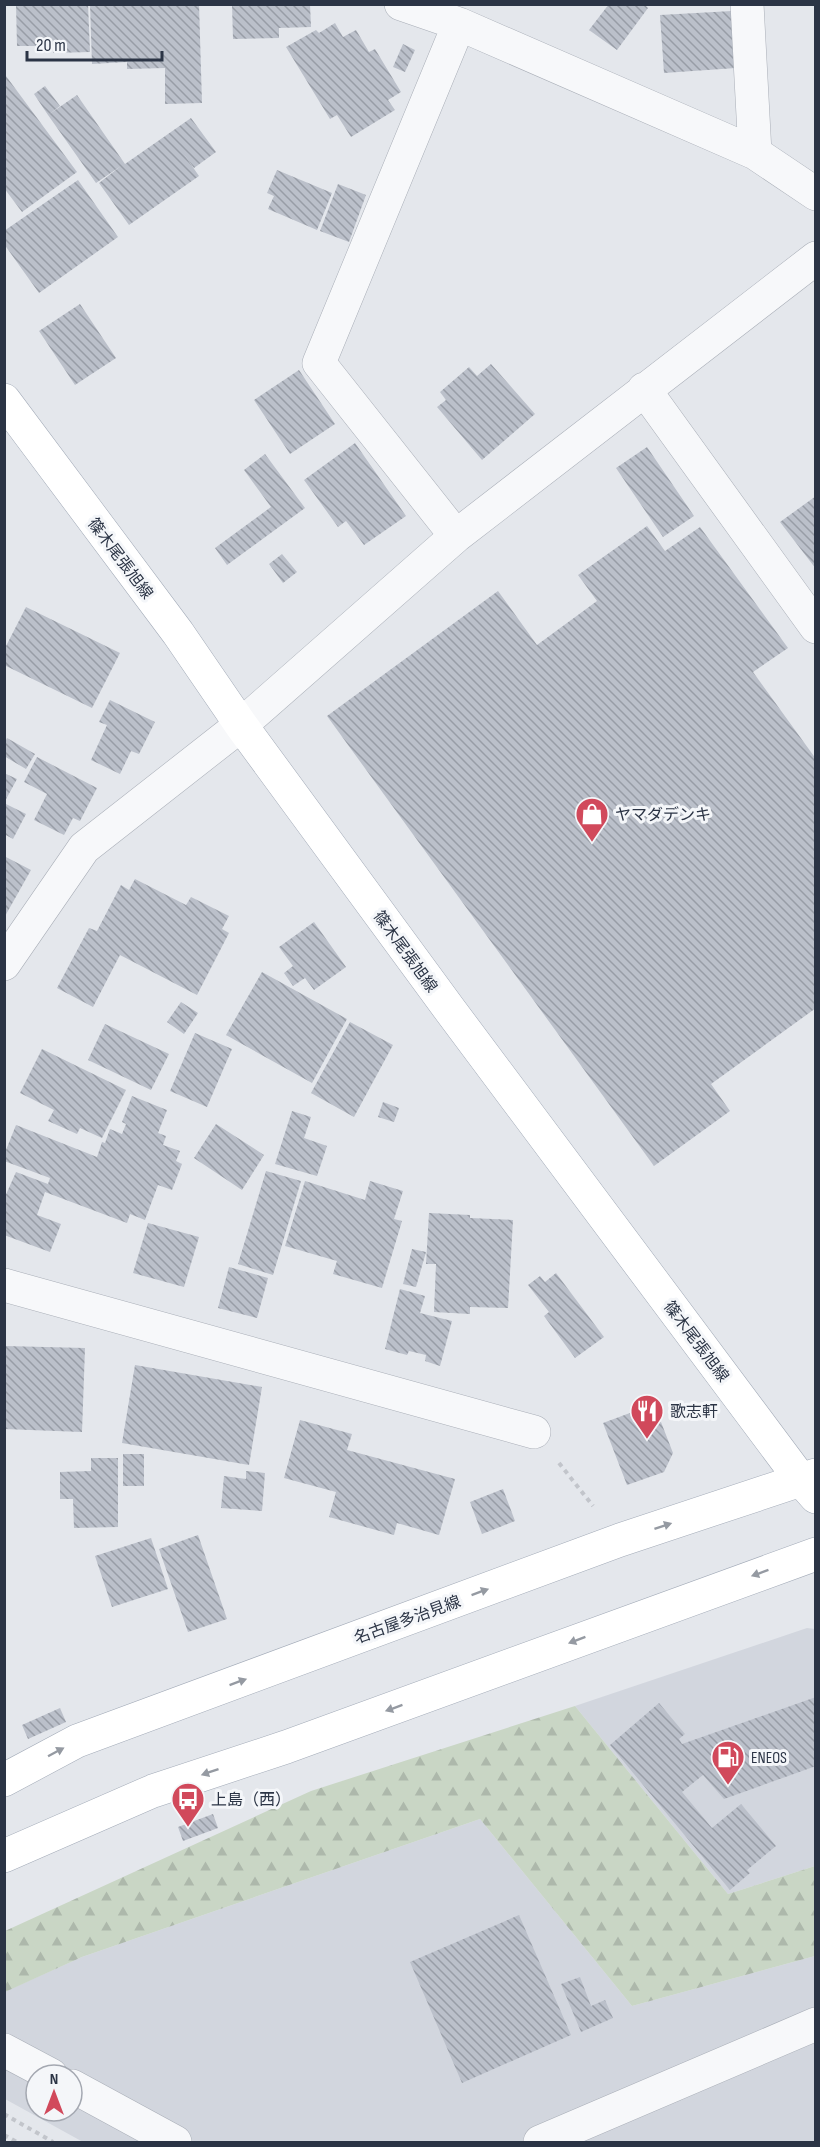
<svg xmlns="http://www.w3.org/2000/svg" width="820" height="2147" font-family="'Sofia Sans Condensed','Noto Sans JP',sans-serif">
	<defs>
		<pattern id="forest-firs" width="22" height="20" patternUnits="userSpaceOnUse" patternTransform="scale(1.5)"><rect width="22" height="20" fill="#c9d6c5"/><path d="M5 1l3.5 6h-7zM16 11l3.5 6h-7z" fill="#adb8ab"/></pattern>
		<pattern id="building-back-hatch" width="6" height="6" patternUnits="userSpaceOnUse" patternTransform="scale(1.5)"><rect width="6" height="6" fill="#bbc0ca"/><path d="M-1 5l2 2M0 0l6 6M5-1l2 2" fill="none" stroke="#989da6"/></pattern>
	</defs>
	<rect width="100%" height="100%" fill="#e4e7ec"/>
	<path fill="#d2d6de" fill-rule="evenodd" d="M807 1628 815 1629V1866L728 1894 575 1706Z
		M480 1819 632 2006 815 1956V2142H83L5 2099 4 1992 82 1957ZM36 2075H72V2111H36Z"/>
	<path fill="url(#forest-firs)" d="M575 1706 728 1894 815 1866V1956L632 2006 480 1819 82 1957 5 1992V1931L311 1791Z"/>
	<path fill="url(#building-back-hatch)" d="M16 4H88L90 52 53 53V46H17Z
		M90 4H199L202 103 165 104V68L127 69V62L92 64Z
		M232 4H310L311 27 279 28V38L233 39Z
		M609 4H644L648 8 617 50 589 30Z
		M732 11 736 68 664 73 660 15Z
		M335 23 343 37 356 30 369 52 375 49 401 92 388 100 395 110 351 137 337 115 330 119 286 47 316 30 319 33Z
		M403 44 415 50 405 72 393 67Z
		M6 76 77 172 22 212 4 188V77Z
		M45 86 60 106 48 115 34 94Z
		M77 95 125 164 191 118 216 152 194 168 183 153 199 176 129 225 99 183 121 166 96 183 48 115Z
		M277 170 332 193 317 230 268 209 274 196 267 193Z
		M78 180 118 237 39 293 4 244V231Z
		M338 184 366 195 349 242 320 231Z
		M80 304 116 358 75 385 39 331Z
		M491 364 535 414 482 460 437 407 446 400 440 392 469 367 477 376Z
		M299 370 335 424 290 454 254 400Z
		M355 443 406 516 364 545 346 521 338 527 304 480Z
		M647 447 694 516 663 537 616 468Z
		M265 454 305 508 227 565 215 548 271 507 244 470Z
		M816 496V569L780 522Z
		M647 526 665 551 700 527 788 648 753 672 816 759V1008L711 1084 730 1111 654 1166 327 716 498 591 537 645 597 601 578 575Z
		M282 554 297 572 283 583 269 564Z
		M26 607 120 653 92 708 4 665V650Z
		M110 700 155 722 139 754 131 751 120 774 91 760 107 725 99 722Z
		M7 738 35 754 26 769 4 756V744Z
		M37 757 97 788 80 821 73 818 64 835 34 820 47 794 24 782Z
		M4 773 17 779 4 803Z
		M4 803 26 814 13 839 4 834Z
		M4 856 31 870 4 918Z
		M135 879 186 905 191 897 229 916 222 929 229 933 197 995 120 955 93 1007 57 988 89 928 97 931 121 885 129 890Z
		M314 922 346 967 314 990 305 978 293 986 284 973 293 966 279 947Z
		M262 972 347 1019 312 1083 226 1035Z
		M181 1002 198 1013 184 1034 167 1022Z
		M350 1022 393 1045 354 1117 311 1093Z
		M105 1024 169 1054 151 1090 88 1060Z
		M195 1033 232 1049 207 1107 170 1091Z
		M42 1049 126 1090 102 1138 80 1128 77 1134 48 1121 54 1110 20 1093Z
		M132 1096 167 1110 158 1133 166 1136 163 1145 180 1151 176 1161 182 1164 172 1190 158 1185 145 1220 130 1214 127 1223 45 1192 37 1215 61 1224 50 1252 4 1235V1199L16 1172 48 1184 50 1178 4 1161V1155L16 1125 97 1157 102 1142 105 1143 110 1129 122 1134 126 1124 122 1122Z
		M383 1102 399 1108 394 1122 378 1117Z
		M292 1111 311 1117 304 1138 327 1146 317 1176 275 1164Z
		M216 1124 264 1155 242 1190 194 1158Z
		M266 1171 301 1181 273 1275 238 1264Z
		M305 1181 365 1200 370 1181 403 1191 394 1219 402 1221 382 1288 333 1274 337 1261 285 1246Z
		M429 1213 470 1215V1218L513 1220 508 1308 470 1307V1314L434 1312 436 1264H426Z
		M148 1223 199 1237 184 1287 133 1273Z
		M412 1249 426 1252 416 1287 403 1284Z
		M229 1267 268 1278 257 1318 218 1308Z
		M556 1273 604 1337 575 1358 544 1316 549 1312 528 1285 540 1276 545 1282Z
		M400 1289 425 1296 420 1313 452 1321 440 1366 425 1361 426 1355 409 1351 407 1355 385 1349Z
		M5 1346 85 1348 82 1432 4 1429Z
		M135 1365 262 1387 249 1465 122 1443Z
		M654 1404 673 1453 664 1472 627 1485 603 1423Z
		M300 1420 352 1434 347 1450 455 1479 439 1535 397 1523 394 1535 329 1517 336 1492 284 1478Z
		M123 1454H144V1486H123Z
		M91 1458H118V1527L74 1528 73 1499H60V1472L91 1471Z
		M246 1471 265 1473 262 1511 221 1508 224 1476 246 1479Z
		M503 1489 515 1521 482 1534 470 1502Z
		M198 1535 227 1619 188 1632 159 1549Z
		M151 1538 168 1589 112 1607 95 1556Z
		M816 1697V1766L724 1799 703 1775 682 1792 712 1828 741 1804 776 1846 747 1870 750 1873 730 1890 610 1745 659 1703 685 1734 679 1739 682 1744Z
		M60 1708 66 1722 28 1739 22 1725Z
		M213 1814 218 1828 183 1841 178 1827Z
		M519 1915 571 2035 462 2083 410 1962Z
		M580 1977 591 2006 605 2000 613 2018 581 2032 561 1984Z"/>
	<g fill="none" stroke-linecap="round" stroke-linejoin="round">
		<g stroke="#a9aeb7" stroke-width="34">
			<path id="minor" d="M401 4 459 24 755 153 816 194
				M747 4 755 153
				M644 389 816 627
				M456 536 319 363 459 24
				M4 964 84 848 241 725 456 536 816 258
				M4 1285 534 1432
				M4 2050 51 2075
				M72 2086 175 2142
				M540 2142 816 2024"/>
		</g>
		<g stroke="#a3abb8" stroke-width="34">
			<path id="major" d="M4 400 178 633 241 725 450 1010 801 1480 816 1497
				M4 1780 77 1741 620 1540 816 1475
				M4 1856 153 1791 286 1747 816 1554"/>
		</g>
		<path stroke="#c2c5cb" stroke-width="4" stroke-dasharray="4.5 4.5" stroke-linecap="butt" d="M559 1463 593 1506
			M4 2114 53 2142
			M4 2135 17 2142"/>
		<use href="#minor" stroke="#f7f8fa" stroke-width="33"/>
		<use href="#major" stroke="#fff" stroke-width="33"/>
	</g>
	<defs><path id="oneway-solid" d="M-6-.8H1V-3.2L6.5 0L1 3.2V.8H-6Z" transform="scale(1.5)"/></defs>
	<g fill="#959aa2">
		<use href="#oneway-solid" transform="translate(663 1526) rotate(-18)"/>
		<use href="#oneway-solid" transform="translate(760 1573) rotate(160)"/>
		<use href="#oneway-solid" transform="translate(480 1592) rotate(-20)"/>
		<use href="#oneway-solid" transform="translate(577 1640) rotate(159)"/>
		<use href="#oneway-solid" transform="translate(238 1682) rotate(-20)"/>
		<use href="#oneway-solid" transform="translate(394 1708) rotate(160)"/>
		<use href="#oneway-solid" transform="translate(56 1752) rotate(-28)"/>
		<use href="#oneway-solid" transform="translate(210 1772) rotate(161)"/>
	</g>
	<defs>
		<g id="shop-pin" transform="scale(1.725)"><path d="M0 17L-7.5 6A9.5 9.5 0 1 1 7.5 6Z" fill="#d1495b" stroke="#f4f6f9"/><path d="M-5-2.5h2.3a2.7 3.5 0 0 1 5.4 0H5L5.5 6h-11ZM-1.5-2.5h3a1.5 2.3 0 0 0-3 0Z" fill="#fff"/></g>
		<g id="restaurant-pin" transform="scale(1.725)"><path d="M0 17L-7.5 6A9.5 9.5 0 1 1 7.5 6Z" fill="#d1495b" stroke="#f4f6f9"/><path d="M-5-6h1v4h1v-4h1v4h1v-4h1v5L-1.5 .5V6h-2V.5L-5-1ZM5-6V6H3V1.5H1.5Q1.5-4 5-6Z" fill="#fff"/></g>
		<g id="fuel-pin" transform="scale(1.725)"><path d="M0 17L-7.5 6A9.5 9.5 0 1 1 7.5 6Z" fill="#d1495b" stroke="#f4f6f9"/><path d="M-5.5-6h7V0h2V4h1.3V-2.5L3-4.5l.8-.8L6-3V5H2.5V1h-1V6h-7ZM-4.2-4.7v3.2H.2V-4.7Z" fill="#fff"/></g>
		<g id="bus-pin" transform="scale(1.725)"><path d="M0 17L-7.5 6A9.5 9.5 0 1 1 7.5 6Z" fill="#d1495b" stroke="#f4f6f9"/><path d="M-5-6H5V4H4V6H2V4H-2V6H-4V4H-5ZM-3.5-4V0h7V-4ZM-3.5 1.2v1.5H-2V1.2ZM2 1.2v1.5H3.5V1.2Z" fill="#fff"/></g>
	</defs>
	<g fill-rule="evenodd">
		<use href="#shop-pin" x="592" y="814"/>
		<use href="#restaurant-pin" x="647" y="1411"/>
		<use href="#fuel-pin" x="728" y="1757"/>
		<use href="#bus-pin" x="188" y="1799"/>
	</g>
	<g text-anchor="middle" stroke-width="6" stroke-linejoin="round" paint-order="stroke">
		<g font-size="16" fill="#2b3445" stroke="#f4f6f9">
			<text transform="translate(121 558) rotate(53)" y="6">篠木尾張旭線</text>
			<text transform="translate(406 951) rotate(54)" y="6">篠木尾張旭線</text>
			<text transform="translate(697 1341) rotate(53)" y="6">篠木尾張旭線</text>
			<text transform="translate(407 1619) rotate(-20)" y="6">名古屋多治見線</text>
		</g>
		<g font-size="16" fill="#2b3445" stroke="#f4f6f9" text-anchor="start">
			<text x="615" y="820">ヤマダデンキ</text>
			<text x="670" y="1417">歌志軒</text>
			<text x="751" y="1763">ENEOS</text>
			<text x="211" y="1805">上島（西）</text>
		</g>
	</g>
	<rect width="820" height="2147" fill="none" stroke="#2b3445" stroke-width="12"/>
	<g transform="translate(54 2093)"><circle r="28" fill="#f4f6f9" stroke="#a4a8b1" stroke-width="1.5"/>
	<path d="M0-4.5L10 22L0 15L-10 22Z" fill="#d1495b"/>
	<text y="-9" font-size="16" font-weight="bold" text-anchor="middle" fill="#2b3445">N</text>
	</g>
	<path d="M27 51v9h135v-9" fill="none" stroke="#2b3445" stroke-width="3"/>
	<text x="36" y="51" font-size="18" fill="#2b3445" stroke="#f4f6f9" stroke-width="4.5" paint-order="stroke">20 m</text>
</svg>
